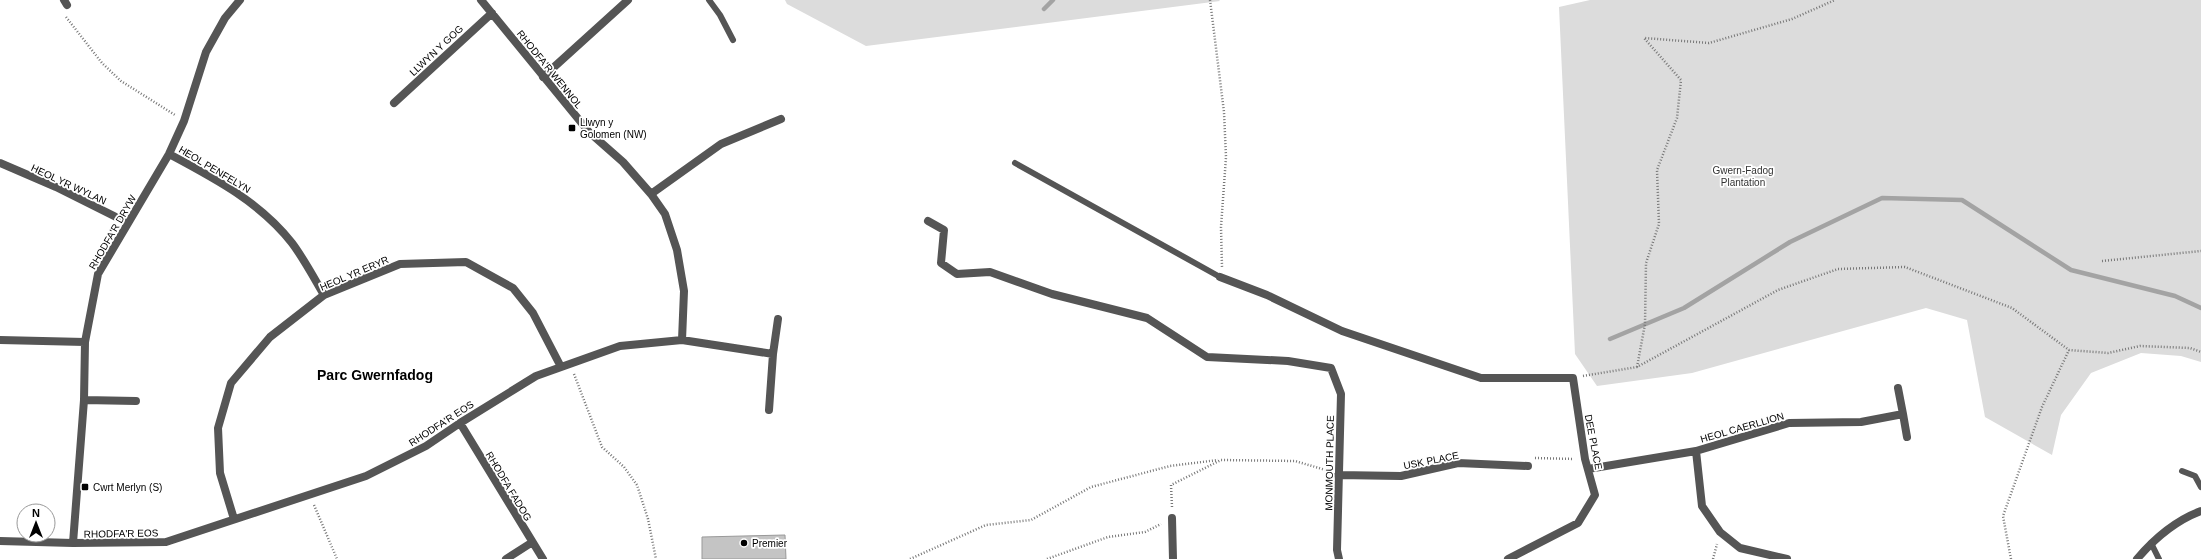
<svg xmlns="http://www.w3.org/2000/svg" width="2201" height="559" font-family="Helvetica,sans-serif">
	<rect width="100%" height="100%" fill="#fff"/>
	<path fill="#dcdcdc" d="M785 0H1219L1220 1 866 46 787 4Z
		M1590 0H2201V362L2181 356 2141 353 2091 373 2061 415 2052 455 1985 417 1967 320 1926 308 1692 373 1597 386 1575 354 1559 7Z"/>
	<g fill="none" stroke-linecap="round" stroke-linejoin="round">
		<path stroke="#a3a3a3" stroke-width="4.5" d="M1044 9 1053 0
			M1610 339 1684 308 1790 242 1882 198 1962 200 2071 270 2175 296 2201 308"/>
	</g>
	<path fill="#c4c4c4" stroke="#999" d="M785 535 786 559H702V537Z"/>
	<g fill="none" stroke-linecap="round" stroke-linejoin="round">
		<path stroke="#777" stroke-width="2.5" stroke-dasharray="1 2" stroke-linecap="butt" d="M1210 0 1224 112 1226 157 1221 227 1222 267
			M66 17 102 63 121 81 175 115
			M2102 261 2201 251
			M1637 367 1645 324 1646 263 1659 224 1657 170 1677 118 1681 80 1644 38 1709 43 1792 19 1835 0
			M574 374 602 447 624 467 637 485 648 519 656 559
			M1583 376 1637 367 1778 290 1838 269 1905 267 2012 308 2069 350 2108 353 2140 346 2190 348 2201 352
			M1535 458 1574 459
			M314 505 337 559
			M1172 507 1171 485 1221 460 1295 461 1329 471
			M910 559 986 525 1031 520 1091 487 1170 466 1218 460
			M1047 559 1108 537 1145 532 1161 524
			M1713 559 1717 544
			M2011 559 2003 516 2042 407 2069 350"/>
		<path stroke="#555" stroke-width="6" d="M709 0 720 15 733 40
			M1015 163 1220 277
			M2182 471 2195 476 2201 487
			M2151 543 2159 559"/>
		<path stroke="#555" stroke-width="8" d="M64 0 67 5
			M481 0 589 132 623 162 651 194 665 214 677 250 684 291 682 340
			M543 77 628 0
			M394 103 492 13
			M169 154C214 178 260 202 292 243 304 259 314 278 324 295
			M0 163 56 187 128 223
			M651 194 721 144 781 119
			M928 221 944 230 941 263 957 274 990 272 1052 294 1147 318 1207 357 1288 361 1331 368 1341 394 1337 550 1339 559
			M1220 277 1267 295 1342 331 1481 378H1573L1585 459 1595 495 1578 523 1508 559
			M0 340 85 342
			M1898 388 1903 414
			M84 400 136 401
			M769 410 773 354 778 319
			M460 423 543 559
			M1696 451 1702 506 1720 532 1740 548 1787 559
			M1588 469 1696 451 1789 423 1861 422 1903 414 1907 437
			M1338 475 1401 476 1458 463 1528 466
			M1172 518 1173 559
			M234 519 220 473 218 428 231 383 270 337 324 295 400 264 466 262 513 288 533 313 560 365
			M0 541 73 543 166 542 366 476 426 446 460 423 536 376 620 346 682 340 773 354
			M73 543 84 400 85 342 98 274 169 154 184 121 206 52 225 18 240 0
			M506 559 531 543
			M2137 559C2154 539 2177 520 2201 511"/>
	</g>
	<g fill="#000" stroke="#fff" stroke-width="1.5">
		<rect x="568" y="124" width="8" height="8" rx="2"/>
		<rect x="81" y="483" width="8" height="8" rx="2"/>
		<circle cx="744" cy="543" r="4"/>
	</g>
	<g text-anchor="middle" stroke-width="3.5" stroke-linejoin="round" paint-order="stroke">
		<g font-size="10" fill="#000" stroke="#fff">
			<text transform="translate(436 50) rotate(-43)" y="4">LLWYN Y GOG</text>
			<text transform="translate(550 69) rotate(51)" y="4">RHODFA'R WENNOL</text>
			<text transform="translate(215 169) rotate(31)" y="4">HEOL PENFELYN</text>
			<text transform="translate(69 184) rotate(25)" y="4">HEOL YR WYLAN</text>
			<text transform="translate(112 232) rotate(-60)" y="4">RHODFA'R DRYW</text>
			<text transform="translate(354 273) rotate(-23)" y="4">HEOL YR ERYR</text>
			<text transform="translate(441 423) rotate(-33)" y="4">RHODFA'R EOS</text>
			<text transform="translate(1742 427) rotate(-16)" y="4">HEOL CAERLLION</text>
			<text transform="translate(1594 442) rotate(79)" y="4">DEE PLACE</text>
			<text transform="translate(1431 460) rotate(-11)" y="4">USK PLACE</text>
			<text transform="translate(1329 463) rotate(-89)" y="4">MONMOUTH PLACE</text>
			<text transform="translate(509 486) rotate(59)" y="4">RHODFA FADOG</text>
			<text transform="translate(121 533) rotate(-1)" y="4">RHODFA'R EOS</text>
		</g>
		<g font-size="10" fill="#000" stroke="#fff" text-anchor="start">
			<text x="580" y="126">Llwyn y<tspan x="580" dy="12">Golomen (NW)</tspan></text>
			<text x="93" y="491">Cwrt Merlyn (S)</text>
			<text x="752" y="547">Premier</text>
		</g>
		<g font-size="10" fill="#333" stroke="#fff">
			<text x="1743" y="174">Gwern-Fadog<tspan x="1743" dy="12">Plantation</tspan></text>
		</g>
		<g font-size="14" font-weight="bold" fill="#000" stroke="#fff">
			<text x="375" y="380">Parc Gwernfadog</text>
		</g>
	</g>
	<g transform="translate(36 523)"><circle r="19" fill="#ffffff" stroke="#999999"/>
	<path d="M0-3L7 15L0 10L-7 15Z" fill="#000000"/>
	<text y="-6" font-size="11" font-weight="bold" text-anchor="middle" fill="#000000">N</text>
	</g>
</svg>
